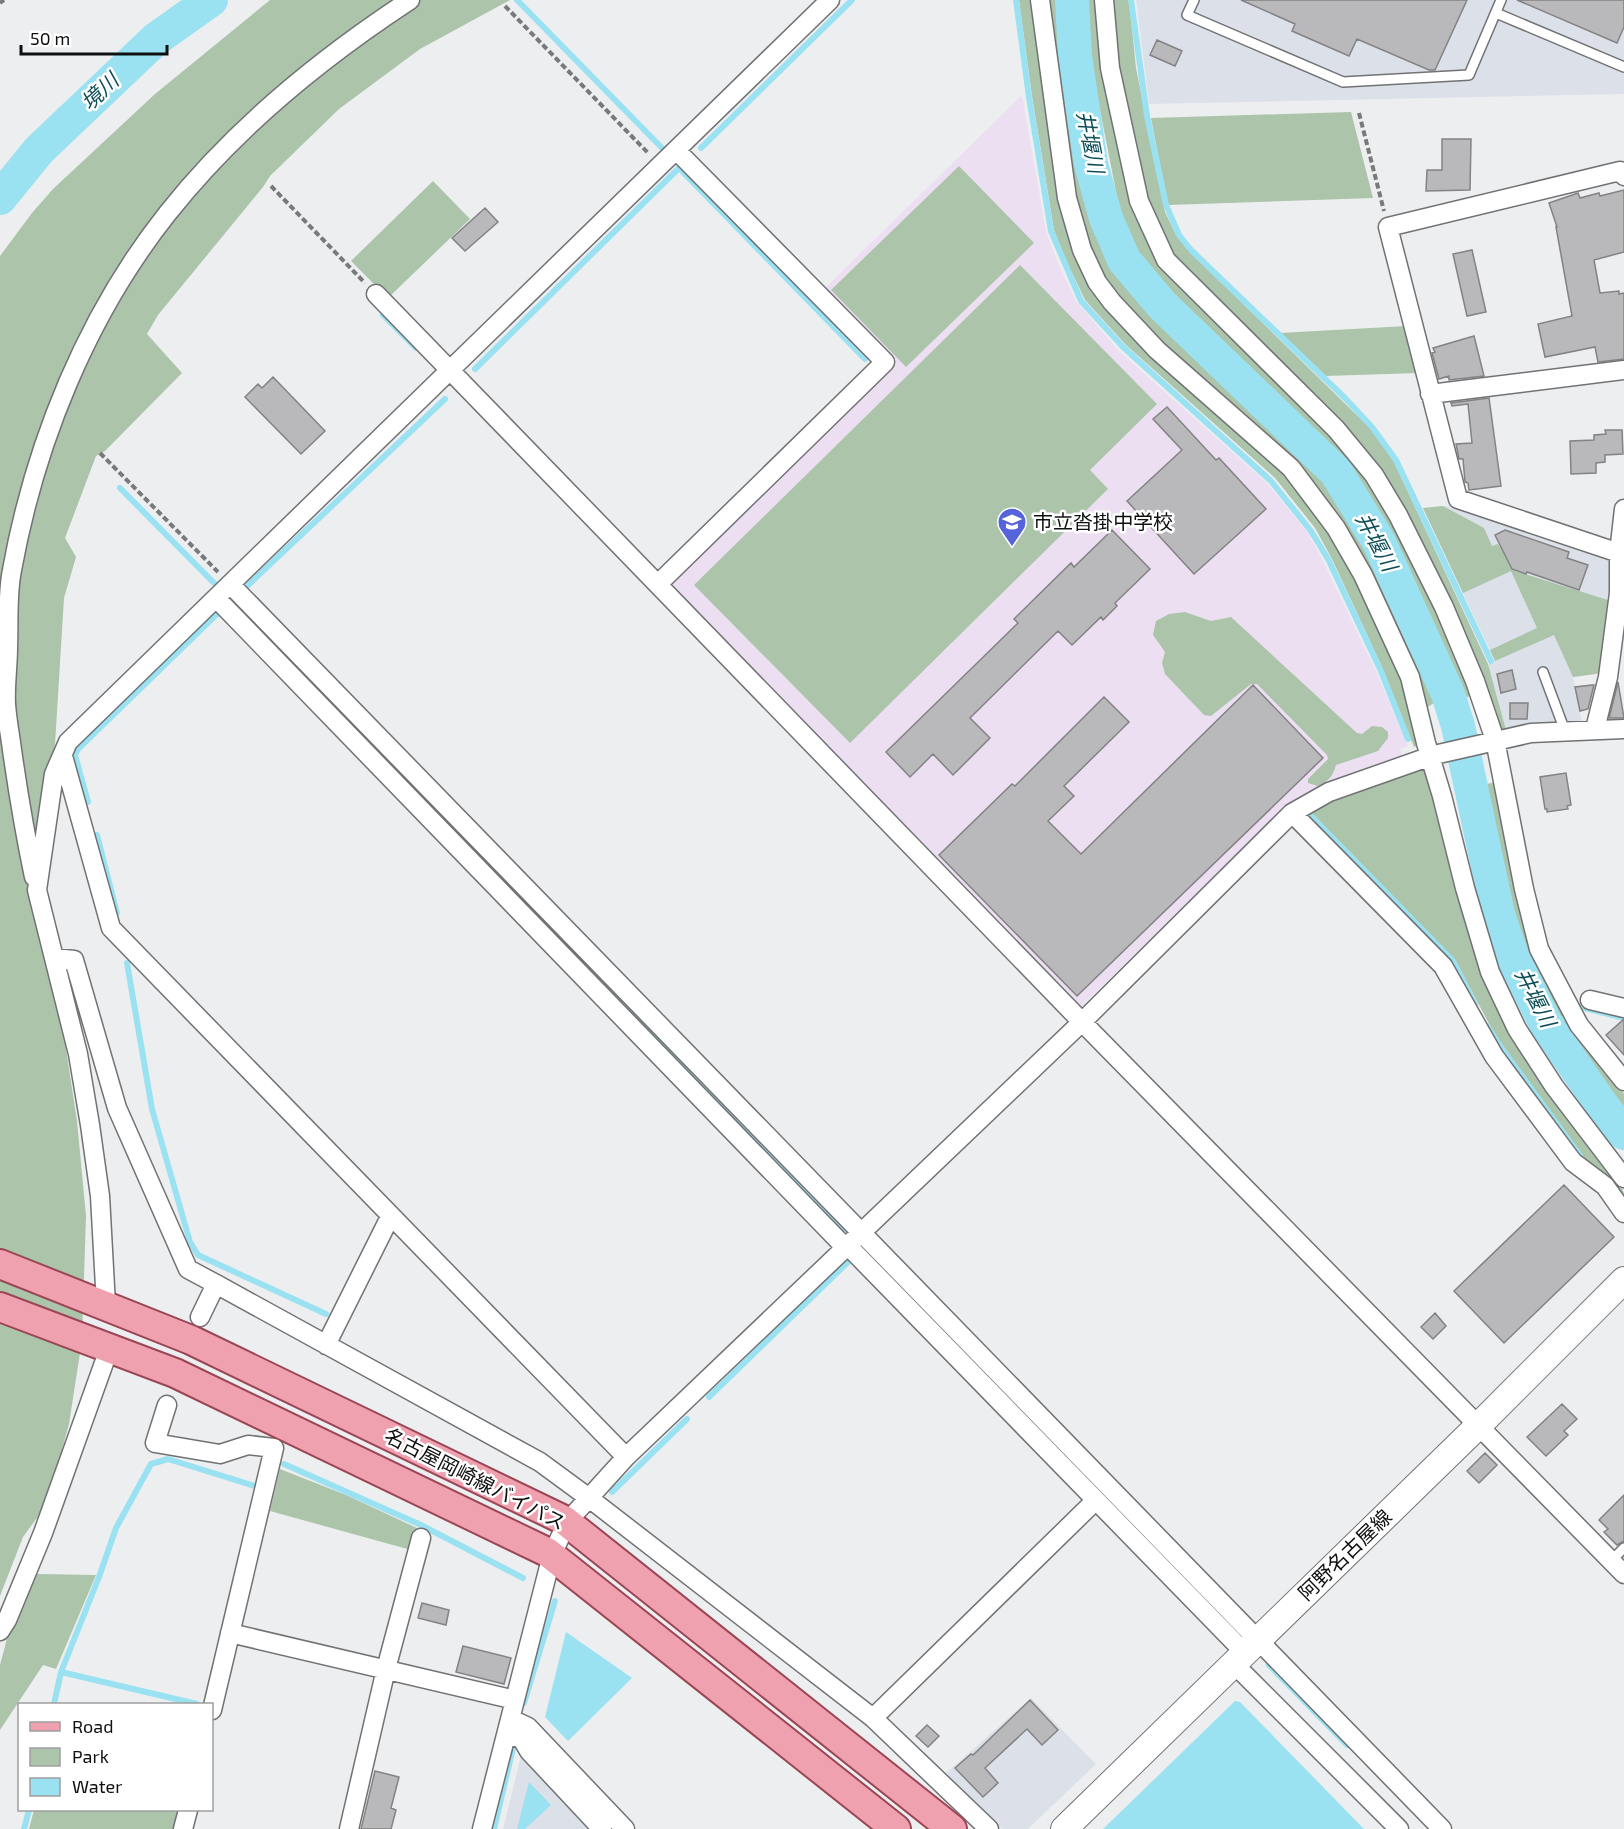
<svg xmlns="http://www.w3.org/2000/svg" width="1624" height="1829" font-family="'Exo 2','Noto Sans JP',sans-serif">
	<rect width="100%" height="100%" fill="#edeef0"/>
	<path fill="#dce1e9" d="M1136 0H1624V94L1149 104Z
		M1453 505 1612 558 1615 565 1603 673 1573 677 1582 723H1550L1506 730 1488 664 1495 661 1423 508Z
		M1031 1698 1096 1764 1028 1829H1002L946 1773Z
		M522 1752 595 1829H503Z"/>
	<path fill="#eddff2" d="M1022 95 1046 231 1057 261 1076 301 1119 351 1267 483 1308 533 1323 561 1375 669 1408 746 1400 749 1403 756 1287 807 1081 1006 671 584 896 362 825 288Z"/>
	<path fill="#abc4aa" d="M270 0H400L263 103 93 311 72 351 45 416 2 619 56 1005 64 1036 77 1121 86 1216 82 1340 69 1424 47 1504 23 1537 0 1596V256L32 213 53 189 155 94Z
		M420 0H510L420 49 339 109 270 176 263 187 158 315 147 334 182 373 105 451 96 456 65 538 76 557 64 598 55 744 36 866 11 702 19 575 34 498 64 409 105 319 137 267 200 183 298 89 366 36Z
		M1019 0H1037L1093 284 1284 468 1331 528 1406 678 1420 745 1414 747 1383 669 1332 559 1315 528 1275 478 1126 345 1085 300 1064 256 1054 230 1032 96Z
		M1046 0H1064L1068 62 1089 197 1102 236 1113 261 1130 286 1160 320 1300 444 1326 471 1348 501 1372 543 1423 654 1439 699 1424 710 1343 527 1166 349 1103 281 1074 207Z
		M1082 0H1098L1160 257 1334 432 1398 524 1473 696 1458 698 1454 693 1436 646 1383 535 1350 478 1320 442 1174 299 1142 263 1120 212 1090 59Z
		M1107 0H1129L1136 68 1165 212 1176 235 1188 250 1371 429 1394 462 1488 664 1506 730 1501 731 1402 511 1173 260 1155 228 1122 100Z
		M1351 112 1373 198 1168 205 1151 118Z
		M959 166 1034 243 906 367 831 290Z
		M433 181 470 219 388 298 351 261Z
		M1020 265 1157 404 1090 470 1108 489 850 743 694 585Z
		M1407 326 1419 373 1325 376 1280 333Z
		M1443 506 1484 528 1492 546 1498 544 1515 571 1611 601 1603 673 1573 677 1554 635 1495 661 1490 650 1537 628 1511 571 1463 593 1423 508Z
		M1185 612 1211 621 1231 617 1357 733 1362 734 1372 726 1382 727 1388 732V738L1378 751 1336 765C1333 776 1328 782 1318 786L1308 783V779L1328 759 1327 755 1257 684H1251L1211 716 1204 715 1165 674 1162 663 1165 652 1153 635 1156 621 1169 614Z
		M1426 768 1487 981 1609 1163 1624 1193V1204L1578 1161 1583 1156 1501 1046 1455 960 1308 809Z
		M1498 782 1522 909 1577 1031 1624 1094V1124L1554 1027 1564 1022 1562 1017 1551 1022C1545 1011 1538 1001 1533 990 1511 949 1502 902 1492 858 1486 834 1479 809 1480 785Z
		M280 1469 346 1495 417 1528 411 1550 270 1511Z
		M36 1574 96 1575 56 1669 43 1665 0 1730V1665L8 1635Z
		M34 1810H182L177 1829H29Z"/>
	<path fill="#9ae2f2" d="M566 1632 632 1678 568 1741 545 1717Z
		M1235 1701 1240 1702 1364 1829H1103Z
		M529 1782 551 1805 525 1829H517Z"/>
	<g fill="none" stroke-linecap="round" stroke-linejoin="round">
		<path stroke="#9ae2f2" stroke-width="6" d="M517 0 662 148
			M1016 0 1029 97 1051 231 1081 301 1123 347 1271 481 1311 531 1328 559 1380 669 1408 739
			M1131 0 1147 116 1166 205 1179 235 1191 250 1344 397 1372 427 1396 460 1491 661
			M701 148 852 0
			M383 315 416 348
			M475 369 679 168 865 359
			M120 488 214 583
			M245 588 445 399
			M231 600 845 1229
			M88 802 75 755 78 749 220 611
			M1312 817 1453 961 1475 1004
			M97 835 117 913
			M127 963 152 1109 190 1242 198 1255 326 1314
			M1585 1008 1624 1018
			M1487 1026 1500 1046 1581 1157
			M1547 1026 1562 1019
			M864 1248 930 1316
			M709 1397 850 1260
			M284 1464 421 1525 523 1578
			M612 1492 687 1419
			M1269 1665 1347 1745
			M61 1672 197 1704
			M524 1703 555 1601
			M54 1704 61 1672 99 1577 116 1528 151 1464 168 1459 258 1487 259 1482
			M24 1829 29 1810
			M494 1829 513 1748"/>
		<path stroke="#9ae2f2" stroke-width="34" d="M1072 0 1075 56 1091 164 1106 218 1124 260 1162 305 1336 472 1379 542 1448 694 1458 726 1498 914 1512 956 1547 1026 1601 1104 1624 1133
			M0 198 39 150 156 39 211 0"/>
	</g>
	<path fill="#b9b9bb" stroke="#838284" stroke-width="1.5" d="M1241 0H1467L1435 70H1429L1357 39 1349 56 1292 31 1295 24Z
		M1517 0H1624V27L1617 43Z
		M1157 40 1182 51 1175 66 1150 55Z
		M1442 139H1471L1470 190 1426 191 1427 170H1442Z
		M1624 190V252L1594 260 1600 293 1619 291V294L1624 293V359L1598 362 1595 347 1545 357 1538 324 1572 316 1556 227H1557L1549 203 1578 193 1580 198 1599 193 1600 196Z
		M485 208 498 222 465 251 452 238Z
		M1472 250 1486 312 1467 316 1453 254Z
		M1474 336 1484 376 1449 380V376L1439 379 1432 353 1435 352 1433 348Z
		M273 377 325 431 301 454 245 397 258 384 262 388Z
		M1489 398 1501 486 1469 490 1468 483 1465 482 1463 459H1459L1456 444 1472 443 1468 404 1452 406 1451 403Z
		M1167 407 1216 460 1219 458 1266 509 1194 574 1127 501 1182 450 1153 419Z
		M1605 430H1622L1623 454 1605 455V462L1596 463V473L1571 474 1570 441 1594 440V435L1606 434Z
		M1112 530 1150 569 1115 603 1117 606 1103 620 1101 617 1072 645 1058 631 970 718 990 738 953 775 933 754 910 777 886 752 1018 623 1014 619 1071 563 1074 567Z
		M1505 530 1569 552 1567 558 1588 565 1579 590 1527 572 1526 574 1512 569 1495 535Z
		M1512 670 1516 689 1501 693 1497 674Z
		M1618 682 1624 718H1609Z
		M1253 685 1323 758 1077 996 939 855 1012 784 1015 786 1104 697 1129 722 1064 786 1074 796 1048 821 1081 854Z
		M1592 685H1594L1588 709 1580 711 1575 687Z
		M1510 703H1528L1527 719H1510Z
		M1566 773 1571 805 1567 806 1568 809 1547 812V809H1545L1540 777Z
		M1624 1019V1055L1606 1035Z
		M1564 1185 1614 1237 1504 1343 1454 1291Z
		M1435 1313 1446 1326 1433 1339 1421 1327Z
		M1562 1404 1577 1419 1564 1431 1568 1435 1546 1456 1527 1437Z
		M1485 1453 1497 1465 1479 1483 1467 1471Z
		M1624 1495V1541L1617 1545 1604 1532 1608 1529 1599 1520Z
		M422 1603 449 1610 446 1625 418 1618Z
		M463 1646 511 1658 504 1684 456 1672Z
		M1030 1700 1058 1730 1042 1745 1027 1729 985 1768 998 1783 983 1797 955 1768 971 1754 973 1755Z
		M927 1725 939 1736 928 1747 916 1736Z
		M375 1771 399 1777 391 1808 396 1810 391 1829H361Z"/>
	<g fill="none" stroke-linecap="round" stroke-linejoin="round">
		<g stroke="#717274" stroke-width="12">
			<path id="service" d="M1194 0 1187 15 1343 82 1469 75 1501 0
				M1496 13 1624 67
				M1543 672 1565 731
				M1611 1561 1624 1548"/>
		</g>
		<g stroke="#717274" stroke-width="21">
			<path id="minor" d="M1040 0 1067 198 1082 250 1097 282 1112 302 1157 350 1291 468 1336 528 1363 575 1410 677 1426 743 1442 796 1465 888 1490 972 1517 1029 1554 1086 1624 1178
				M1104 0 1110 68 1139 201 1166 260 1336 429 1374 475 1398 515 1444 607 1475 681 1495 740 1524 889 1539 949 1579 1025 1624 1081
				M376 294 1082 1022 1624 1574
				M1430 394 1624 370
				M1619 553 1458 499 1388 227 1620 171 1624 176
				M230 584 1442 1829
				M658 584 885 362 676 150
				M216 598 839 1241 854 1252 1245 1653
				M1595 729 1608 677 1619 593V553L1624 509
				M63 756 111 928 626 1457
				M1292 813 1443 966 1494 1056 1573 1162 1605 1186 1624 1213
				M34 877C25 834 18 792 12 750 10 734 7 719 6 704 5 685 8 666 8 647 9 622 7 594 12 570 35 443 87 315 167 214 234 129 320 59 410 0
				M55 958 74 960 117 1108 188 1269 216 1284 200 1317
				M1590 1000 1624 1008
				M216 1284 540 1462 589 1498 873 1718 989 1829
				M106 1305 100 1196 90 1125 78 1054 37 890 54 774 68 742 830 0
				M326 1345 390 1217
				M167 1405 155 1443 220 1454 248 1445 274 1448 212 1710
				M0 1631 7 1620 43 1533 109 1349
				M230 1633 515 1700
				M1234 1664 1399 1829
				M873 1718 1096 1500
				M511 1719 528 1727 625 1829
				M507 1734 522 1739 529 1751 602 1829
				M183 1829 188 1810
				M349 1829 386 1669 421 1538
				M482 1829 552 1555 567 1522 626 1457 1082 1022 1292 813 1329 792 1434 755 1531 733 1624 729"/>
		</g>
		<g stroke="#717274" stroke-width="28">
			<path id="secondary" d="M1064 1829 1479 1425 1624 1280"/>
		</g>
		<g stroke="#9a4655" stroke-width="32">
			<path id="primary" d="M0 1264 191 1340 564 1520 952 1829
				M0 1307 175 1373 547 1552 896 1829"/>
		</g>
		<path stroke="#78797a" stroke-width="4" stroke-dasharray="6 3" stroke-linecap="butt" d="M0 3 4 0
			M505 6 649 154
			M1359 113 1384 211
			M271 186 365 283
			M100 453 218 572"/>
		<use href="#service" stroke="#fff" stroke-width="9"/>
		<use href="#minor" stroke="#fff" stroke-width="18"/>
		<use href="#secondary" stroke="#fff" stroke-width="26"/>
		<use href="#primary" stroke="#f0a1b0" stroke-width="28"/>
	</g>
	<defs>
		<g id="school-pin" transform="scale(1.5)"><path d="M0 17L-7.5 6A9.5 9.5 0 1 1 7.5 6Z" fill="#5564db" stroke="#fff"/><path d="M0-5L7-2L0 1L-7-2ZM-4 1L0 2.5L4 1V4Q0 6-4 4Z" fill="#fff"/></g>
	</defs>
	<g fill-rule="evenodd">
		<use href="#school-pin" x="1012" y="522"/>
	</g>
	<g text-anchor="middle" stroke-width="5" stroke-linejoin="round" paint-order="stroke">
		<g font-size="20" fill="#0e0f0f" stroke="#fff" text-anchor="start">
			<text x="1033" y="529">市立沓掛中学校</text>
		</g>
		<g font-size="20" fill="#0e0f0f" stroke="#fff">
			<text transform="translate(475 1479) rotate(27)" y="7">名古屋岡崎線バイパス</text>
			<text transform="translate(1345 1555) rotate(-44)" y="7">阿野名古屋線</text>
		</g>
		<g font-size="21" font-style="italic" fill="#0e4e59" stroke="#fff">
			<text transform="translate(100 92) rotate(-43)" y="7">境川</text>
			<text transform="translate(1090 142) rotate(79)" y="7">井堰川</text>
			<text transform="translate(1376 542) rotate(62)" y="7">井堰川</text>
			<text transform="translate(1535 998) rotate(63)" y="7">井堰川</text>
		</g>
	</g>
	<rect x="18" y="1703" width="195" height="108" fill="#ffffff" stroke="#9f9f9f" stroke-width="1.5"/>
	<rect x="30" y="1722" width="30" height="9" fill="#f0a1b0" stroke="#9f9f9f" stroke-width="1.5"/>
	<text x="72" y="1733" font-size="18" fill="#0e0f0f">Road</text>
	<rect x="30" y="1748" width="30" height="18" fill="#abc4aa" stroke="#9f9f9f" stroke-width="1.5"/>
	<text x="72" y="1763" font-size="18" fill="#0e0f0f">Park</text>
	<rect x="30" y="1778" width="30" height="18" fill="#9ae2f2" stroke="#9f9f9f" stroke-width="1.5"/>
	<text x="72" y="1793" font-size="18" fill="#0e0f0f">Water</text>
	<path d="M21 45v9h146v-9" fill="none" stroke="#0e0f0f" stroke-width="3"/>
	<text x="30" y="45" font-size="18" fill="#0e0f0f" stroke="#ffffff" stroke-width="4.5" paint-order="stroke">50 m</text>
</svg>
